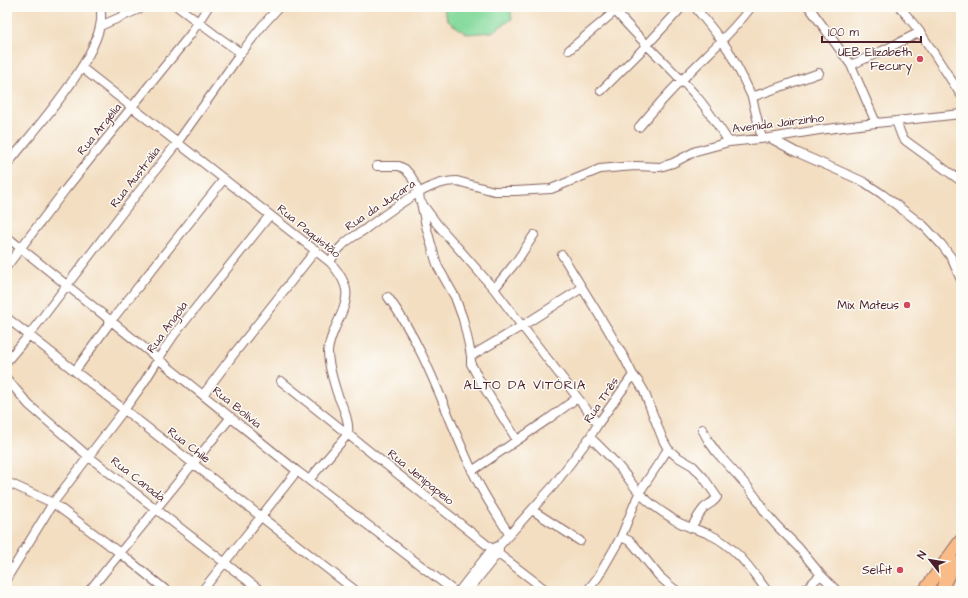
<svg xmlns="http://www.w3.org/2000/svg" width="968" height="598" font-family="'Architects Daughter',sans-serif">
	<rect width="100%" height="100%" fill="#fdfcf7"/>
	<filter id="ink" filterUnits="userSpaceOnUse"><feTurbulence type="fractalNoise" baseFrequency=".025" numOctaves="2"/><feDisplacementMap in="SourceGraphic" scale="8" xChannelSelector="R" yChannelSelector="G"/><feConvolveMatrix kernelMatrix="1 2 1 2 8 2 1 2 1" color-interpolation-filters="sRGB"/></filter>
	<filter id="wash" filterUnits="userSpaceOnUse"><feTurbulence type="fractalNoise" baseFrequency=".012" numOctaves="4" result="noise"/><feDisplacementMap in="SourceGraphic" scale="16" xChannelSelector="R" yChannelSelector="G"/><feGaussianBlur stdDeviation="0.9" result="paint"/><feColorMatrix in="noise" values="0 0 0 0 0 0 0 0 0 0 0 0 0 0 0 0 0 1.4 0 .05"/><feComposite in="paint" operator="in"/></filter>
	<g filter="url(#wash)">
		<rect width="100%" height="100%" fill="#f3dec1"/>
		<path fill="#85da9d" stroke="#687c64" d="M443 7H510L512 19 492 32 467 34 448 21Z"/>
	</g>
	<g filter="url(#ink)">
		<g fill="none" stroke-linecap="round" stroke-linejoin="round">
			<g stroke="#856260" stroke-width="10">
				<path id="minor" d="M178 7 214 34 241 53
					M612 7C638 39 670 66 697 97 709 111 719 127 729 142
					M695 7 722 41 729 51 743 78 752 97 762 139
					M809 7 851 65 876 123
					M900 7 920 32 961 95
					M100 26 144 7
					M569 50 620 7
					M851 65 882 51 920 32
					M82 68 330 262C353 288 349 298 335 328 332 335 329 343 328 351 328 365 333 380 337 393 342 406 350 420 348 434L309 480
					M601 91 647 45 682 7
					M752 97 819 73
					M896 121 902 137 906 141 961 181
					M639 127C653 111 667 94 683 79 706 55 731 34 751 7
					M770 138 796 152 835 169 864 182 882 194 924 226 941 244 951 257 961 280
					M7 165C31 133 112 47 100 7
					M377 166H399L405 169 411 176 419 193 420 201 437 224 494 289 522 326 598 424
					M421 203 426 226 435 258 438 267 455 297 463 319 469 345 471 356V364L480 381 517 440
					M7 237 297 471 454 591
					M562 255 607 328 625 359 633 375 638 381 644 391 650 407 663 440 668 449 676 456 693 466 704 478 717 497C714 503 708 504 704 508 699 514 695 521 691 528
					M330 262C333 257 336 251 341 247 348 238 360 234 368 227 384 215 399 204 416 194 430 187 441 181 457 181L494 191H515L551 189 600 169 622 167 636 166 660 167 673 163 696 151 729 142 770 138 819 130 876 123 896 121 961 114
					M7 266 65 190 190 35 208 7
					M494 289 516 262 534 235
					M388 297C426 349 445 412 472 470 482 493 496 513 509 534
					M7 318 356 591
					M471 356 522 326 582 288
					M7 361 29 335 122 213 177 143 241 53 262 26 279 7
					M75 371 111 321 224 179
					M7 379 29 405 88 456 261 591
					M281 381 492 549 547 591
					M203 395 233 355 316 250
					M702 429 709 442 717 453 748 487 757 499 765 512 777 526 798 547 821 575 837 591
					M590 437C602 449 614 460 624 473 629 479 633 486 639 492 647 502 659 510 670 517 681 526 696 529 709 534 735 546 751 569 767 591
					M472 471 547 420 577 398
					M7 482 53 503 120 553 167 591
					M532 510 580 541
					M621 537 630 541 634 545 659 576 669 585 677 591
					M7 578 53 503 124 410 143 384 164 350 174 335 270 215
					M89 591 231 417
					M202 591 297 471
					M459 591 492 549 500 545 554 485 590 437 598 424 633 375
					M468 591 498 553 499 549
					M587 591 598 577 621 537 639 493 668 449
					M803 591 821 575"/>
			</g>
			<g stroke="#856260" stroke-width="14">
				<path id="highway" d="M924 591 961 540
					M941 591 945 582 953 567 954 562 948 559"/>
			</g>
			<use href="#minor" stroke="#fff" stroke-width="8"/>
			<use href="#highway" stroke="#f9bc89" stroke-width="12"/>
		</g>
	</g>
	<g fill="#d1495b" stroke="#fdfcf7" stroke-width="1.5">
		<circle cx="920" cy="59" r="4"/>
		<circle cx="907" cy="305" r="4"/>
		<circle cx="900" cy="570" r="4"/>
	</g>
	<g text-anchor="middle" stroke-width="3" stroke-linejoin="round" paint-order="stroke">
		<g font-size="12" fill="#4a1f2b" stroke="#fdfcf7" text-anchor="end">
			<text x="912" y="56">UEB Elizabeth<tspan x="912" dy="14">Fecury</tspan></text>
			<text x="899" y="309">Mix Mateus</text>
			<text x="892" y="574">Selfit</text>
		</g>
		<g font-size="12" fill="#4a1f2b" stroke="#fdfcf7">
			<text transform="translate(778 123) rotate(-7)" y="4">Avenida Jairzinho</text>
			<text transform="translate(99 129) rotate(-51)" y="4">Rua Argélia</text>
			<text transform="translate(135 177) rotate(-52)" y="4">Rua Austrália</text>
			<text transform="translate(380 205) rotate(-34)" y="4">Rua da Juçara</text>
			<text transform="translate(309 231) rotate(39)" y="4">Rua Paquistão</text>
			<text transform="translate(167 327) rotate(-54)" y="4">Rua Angola</text>
			<text transform="translate(601 400) rotate(-56)" y="4">Rua Três</text>
			<text transform="translate(237 407) rotate(39)" y="4">Rua Bolívia</text>
			<text transform="translate(189 445) rotate(38)" y="4">Rua Chile</text>
			<text transform="translate(421 477) rotate(39)" y="4">Rua Jenipapeio</text>
			<text transform="translate(138 479) rotate(38)" y="4">Rua Canadá</text>
		</g>
		<g font-size="13" letter-spacing="1" fill="#4a1f2b" stroke="#fdfcf7">
			<text x="525" y="389">ALTO DA VITÓRIA</text>
		</g>
	</g>
	<rect width="968" height="598" fill="none" stroke="#fdfcf7" stroke-width="24"/>
	<g transform="translate(930 560) rotate(301)" stroke="#fdfcf7" stroke-width="3" paint-order="stroke">
	<path d="M0-3L7 15L0 10L-7 15Z" fill="#4a1f2b"/>
	<text y="-6" font-size="11" font-weight="bold" text-anchor="middle" fill="#4a1f2b">N</text>
	</g>
	<path d="M822 36v6h99v-6" fill="none" stroke="#4a1f2b" stroke-width="2"/>
	<text x="828" y="36" font-size="12" fill="#4a1f2b" stroke="#fdfcf7" stroke-width="3" paint-order="stroke">100 m</text>
</svg>
